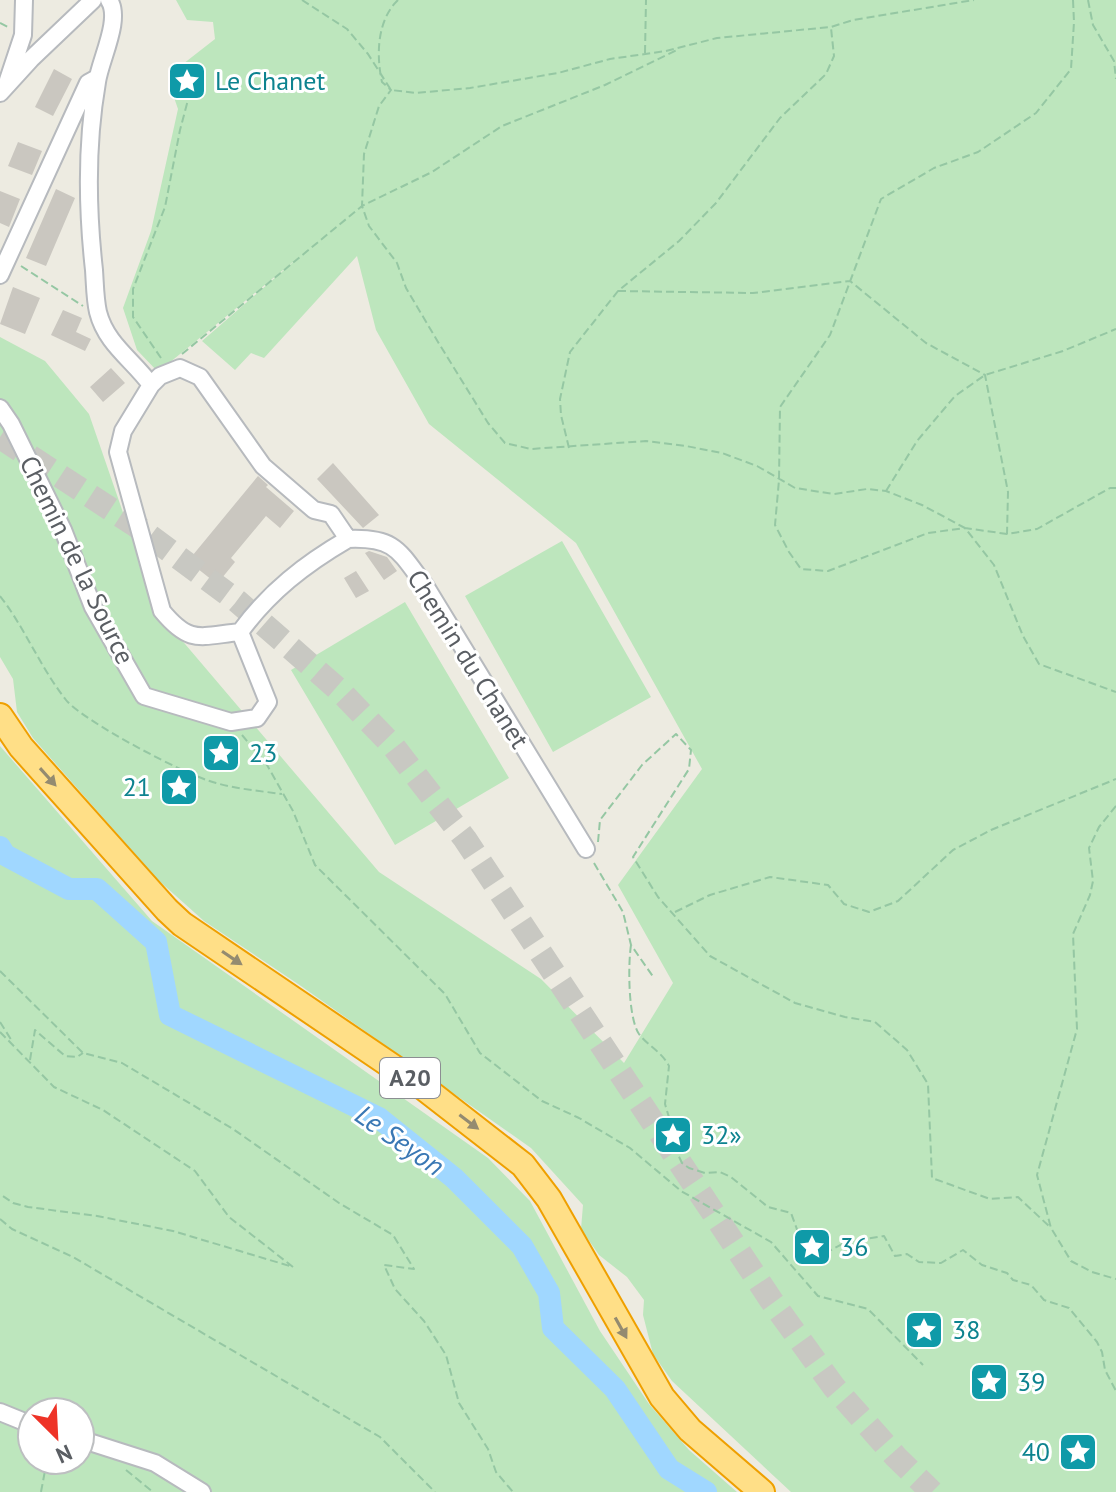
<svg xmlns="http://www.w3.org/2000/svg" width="1116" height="1492" font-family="'PT Sans',sans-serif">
	<rect width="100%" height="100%" fill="#edebe1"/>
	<path fill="#bde6bd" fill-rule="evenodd" d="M176 0H1116V1492H791L672 1381 653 1354 643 1315 644 1300 627 1277 599 1255 581 1229 583 1205 531 1148 301 986 204 921 157 879 33 738 17 712 13 679 0 657V337L45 361 89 414 157 611 379 872 541 979 624 1063 673 983 618 885 702 769 576 543 429 424 376 330 357 256 264 358 251 353 235 370 202 341 299 257 158 372 137 350 123 308 151 231 178 109 169 83 183 64 215 39 213 22 187 20Z
		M562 541 651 697 553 752 465 596Z
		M405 602 509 778 395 845 291 670Z
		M0 746 152 921 488 1158 530 1201 600 1331 649 1404 689 1450 737 1492H0ZM32 1412H80V1460H32Z"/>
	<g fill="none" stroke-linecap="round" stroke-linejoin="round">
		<path stroke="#a0d7ff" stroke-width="22" d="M0 847 5 855 69 889H97L156 942 170 1015 379 1118 454 1178 522 1246 549 1293 553 1328 615 1389 669 1469 706 1492"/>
	</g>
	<path fill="#cac7c0" d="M54 69 72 79 53 116 35 107Z
		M18 142 42 151 32 175 8 166Z
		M56 189 75 198 46 266 26 258Z
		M0 191 20 199 9 227 0 223Z
		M13 287 40 298 25 334 0 324Z
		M63 310 82 318 76 332 91 339 85 351 51 335Z
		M111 368 125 383 103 402 90 387Z
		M333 463 379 515 363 528 317 479Z
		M258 476 268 485 266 487 294 511 280 528 266 516 231 558 235 562 217 584 188 561Z
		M369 551 387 557 397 571 384 580 365 553Z
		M356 571 369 591 356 598 344 578Z"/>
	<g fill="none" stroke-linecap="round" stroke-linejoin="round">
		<path stroke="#c8c8c2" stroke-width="24" stroke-dasharray="24 12" stroke-linecap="butt" d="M0 437 135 525 237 601 340 691 393 746 465 839 771 1300 834 1387 896 1457 932 1492"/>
		<g stroke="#b7babe" stroke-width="20">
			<path id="minor" d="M109 0C122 19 100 60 97 82 86 145 87 207 94 270 95 284 95 299 98 312 106 344 133 360 151 385L123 431 118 452 162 611C190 645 200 636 240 632
				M8 80 23 35 24 0
				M0 93 31 59 93 0
				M0 275 88 83 97 78
				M151 385 160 376 180 368 200 377 263 466 314 510 331 514 348 539C396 537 399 551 426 587L586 849
				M0 408 11 424 63 530 93 607 144 696 231 722 257 718 268 702 240 632C269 592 305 564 348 539
				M0 1412 32 1425
				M80 1439 155 1463 202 1492"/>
		</g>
		<g stroke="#efa000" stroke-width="28">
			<path id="highway" d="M0 716 21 747 167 910 182 924 424 1088 523 1165 549 1199 662 1397 690 1430 762 1492"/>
		</g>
		<path stroke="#95c7a3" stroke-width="2" stroke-dasharray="8 4" stroke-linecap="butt" d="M302 0 347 29 368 54 391 90 416 93 470 88 558 73 610 59 666 51 717 38 831 27 853 20 974 0
			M398 0C377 20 376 55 382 82L391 90 379 106 364 154 362 206 369 226 397 263 406 288 438 342 488 423 505 443 531 449 646 441 686 446 722 453 757 466 795 488 834 494 867 489 886 491 922 505 965 528 994 565 1023 636 1039 664 1116 692
			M1073 0 1074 22 1071 69 1036 113 978 152 934 168 881 199 830 335 780 407 779 480 775 525 789 552 801 569 828 571 928 533 965 528 1007 534 1037 529 1110 488H1116
			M1088 0 1093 25 1114 61 1116 79
			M0 23 8 27
			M645 53 646 0
			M21 266 83 306
			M618 291 753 293 850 281 926 343 985 375 1008 492 1007 534
			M182 354 362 206 432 172 502 126 605 85 677 50
			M161 358 133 317V289L165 207 180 130 193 81
			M569 448 561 415 560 399 570 352 618 291 679 241 716 203 780 118 826 74 834 56 831 28
			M886 491 917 441 955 396 985 375 1063 351 1116 329
			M0 596C25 628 40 667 66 700 83 721 187 776 216 783 237 789 260 791 282 794
			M242 735 267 765 293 811 315 865 445 994 480 1053 542 1101 579 1118 630 1148 681 1191 771 1242 818 1296 868 1309 923 1365
			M1116 806 1099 827 1089 848 1093 881 1090 895 1073 934 1077 1029 1037 1175 1051 1228 1071 1261 1092 1272 1116 1279
			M598 842 600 820 642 765 676 734 691 750 689 769 633 857 658 897 710 956 795 1003 845 1017 875 1022 907 1050 928 1084 932 1178 990 1199 1018 1197 1051 1228
			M594 863 623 912 631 945 654 978
			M675 912 710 895 770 877 828 885 844 904 869 912 898 901 953 850 991 830 1116 779
			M631 945C628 964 628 1018 639 1034 647 1045 662 1052 669 1066L665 1104 671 1124 672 1142 682 1163 689 1168 705 1173 720 1172 731 1177 768 1207 791 1213 799 1235 816 1230 825 1249 831 1250 846 1242 884 1236 895 1256 907 1254 919 1262 941 1263 963 1250 982 1265 1007 1273 1013 1280 1031 1285 1044 1300 1069 1308 1097 1342 1102 1352 1105 1370 1116 1391
			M0 971 83 1053 122 1063 233 1129 339 1203 393 1235 414 1269 384 1265 395 1289 424 1321 446 1355 459 1403 488 1449 496 1472 513 1492
			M0 1022 12 1041
			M0 1032 54 1087 103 1110 195 1171 229 1217 293 1267 173 1231 97 1216 28 1207 13 1203 0 1194
			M30 1060 35 1030 65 1056 77 1057 83 1053
			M0 1219 12 1229 73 1257 380 1437 435 1492
			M126 1470 153 1492
			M41 1492 47 1460"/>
		<use href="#minor" stroke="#fff" stroke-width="16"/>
		<use href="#highway" stroke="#ffdf87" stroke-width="24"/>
	</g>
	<defs><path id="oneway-solid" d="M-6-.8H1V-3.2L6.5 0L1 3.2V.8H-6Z" transform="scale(2)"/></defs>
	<g fill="#948b70">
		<use href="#oneway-solid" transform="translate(48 777) rotate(48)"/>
		<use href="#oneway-solid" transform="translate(232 958) rotate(34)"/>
		<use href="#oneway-solid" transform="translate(469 1122) rotate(37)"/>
		<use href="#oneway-solid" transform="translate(621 1328) rotate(61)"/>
	</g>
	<defs>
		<g id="sight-square" transform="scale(2)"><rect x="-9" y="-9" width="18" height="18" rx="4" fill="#0f9aa8" stroke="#fff"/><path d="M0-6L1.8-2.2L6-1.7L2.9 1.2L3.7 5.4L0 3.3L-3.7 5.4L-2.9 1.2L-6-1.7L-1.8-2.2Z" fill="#fff"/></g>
	</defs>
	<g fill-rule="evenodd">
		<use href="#sight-square" x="187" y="81"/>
		<use href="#sight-square" x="221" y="753"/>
		<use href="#sight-square" x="179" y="787"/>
		<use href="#sight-square" x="673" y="1135"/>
		<use href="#sight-square" x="812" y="1247"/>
		<use href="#sight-square" x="924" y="1330"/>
		<use href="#sight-square" x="989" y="1382"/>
		<use href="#sight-square" x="1078" y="1452"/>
	</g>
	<g text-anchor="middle" stroke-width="6" stroke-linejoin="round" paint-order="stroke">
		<rect fill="#fff" stroke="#8c8e92" stroke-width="2" x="380" y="1058" width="60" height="40" rx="6"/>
		<g font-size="24" font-weight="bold" fill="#5a5e63">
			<text x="410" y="1086">A20</text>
		</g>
		<g font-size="26" fill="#0d838f" stroke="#fff" text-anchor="start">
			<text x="215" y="90">Le Chanet</text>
			<text x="249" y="762">23</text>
			<text x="151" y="796" text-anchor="end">21</text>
			<text x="701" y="1144">32»</text>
			<text x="840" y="1256">36</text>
			<text x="952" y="1339">38</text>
			<text x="1017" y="1391">39</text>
			<text x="1050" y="1461" text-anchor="end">40</text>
		</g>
		<g font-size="26" fill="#5a5e63" stroke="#fff">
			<text transform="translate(77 560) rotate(64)" y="9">Chemin de la Source</text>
			<text transform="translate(468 659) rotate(58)" y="9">Chemin du Chanet</text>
		</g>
		<g font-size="28" font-style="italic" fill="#3a78b4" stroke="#fff">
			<text transform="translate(400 1140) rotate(35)" y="10">Le Seyon</text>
		</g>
	</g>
	<g transform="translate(56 1436) rotate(156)"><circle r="38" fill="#ffffff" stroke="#bdbfc1" stroke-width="2"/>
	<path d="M0-6L14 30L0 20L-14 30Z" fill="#ee3327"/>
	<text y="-12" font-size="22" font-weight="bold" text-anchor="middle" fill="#5a5e63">N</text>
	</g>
</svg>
